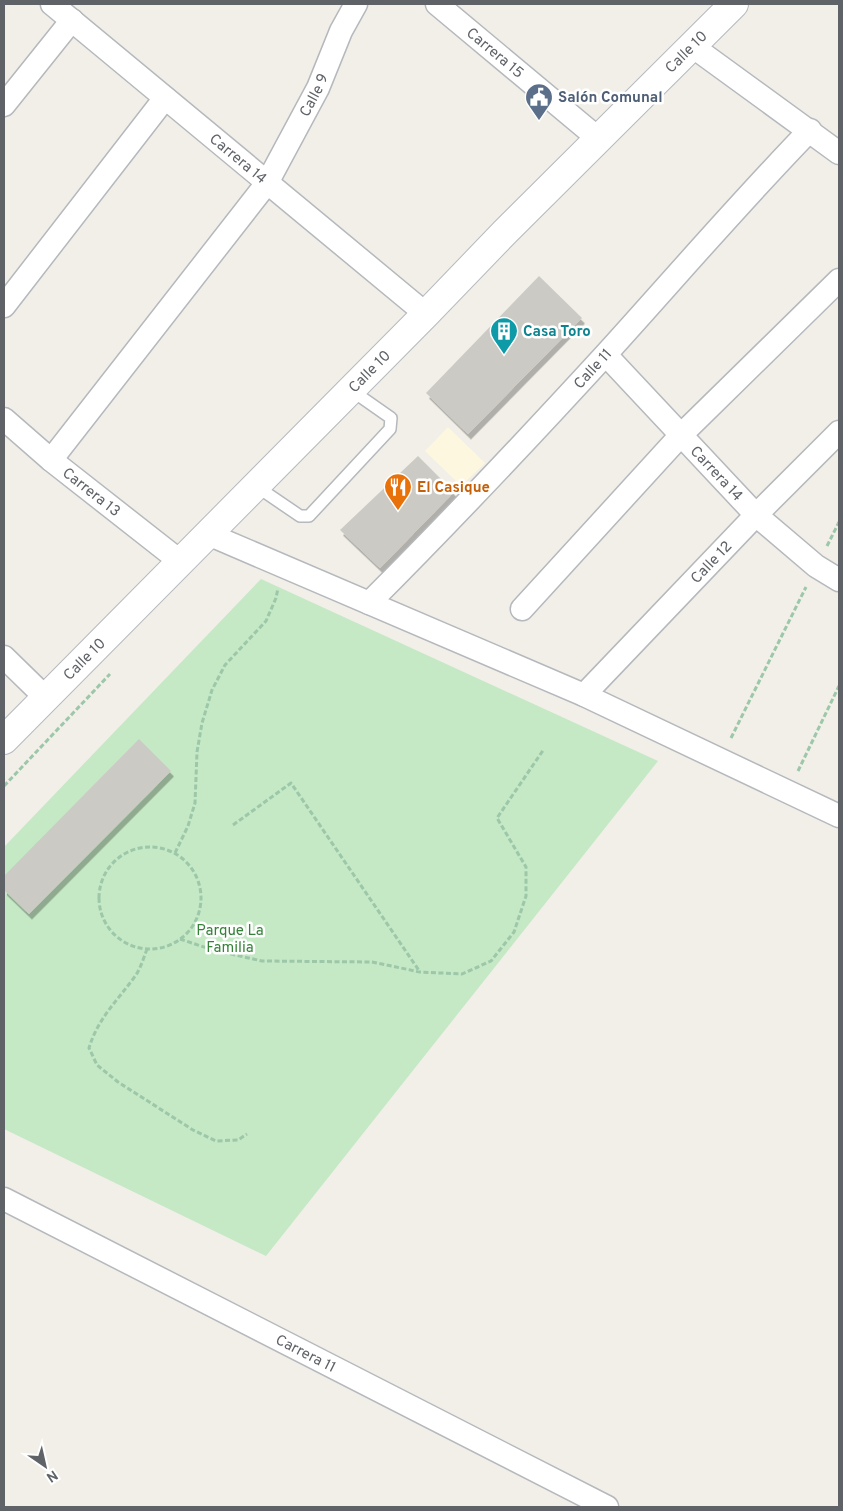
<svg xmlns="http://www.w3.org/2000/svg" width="843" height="1511" font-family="Overpass,sans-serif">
	<defs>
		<filter id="shadow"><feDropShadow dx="3" dy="5.5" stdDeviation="0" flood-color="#0004"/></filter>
	</defs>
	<rect width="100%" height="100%" fill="#f1efe8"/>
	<path fill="#fef7e0" d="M448 427 485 463 461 486 425 451Z"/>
	<path fill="#c5e8c5" d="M261 579 658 761 266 1256 4 1129V847Z"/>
	<path fill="#cccac5" filter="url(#shadow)" d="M539 276 582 318 468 434 426 393Z
		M418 456 454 492 380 568 340 530Z
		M139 739 171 771 29 914 4 890V876Z"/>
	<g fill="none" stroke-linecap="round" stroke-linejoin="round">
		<g stroke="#b5b8bc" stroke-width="14">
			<path id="lane" d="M256 486 300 516H309L390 429 391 418 351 390"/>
		</g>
		<g stroke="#b5b8bc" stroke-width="25">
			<g id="street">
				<path id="s1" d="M52 4 426 314"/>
				<path id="s2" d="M437 4 600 140"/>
				<path d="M692 46 839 153"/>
				<path d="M4 105 72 20"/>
				<path d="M4 306 165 98"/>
				<path id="s3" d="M606 355 756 515 816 566 839 580"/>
				<path id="s4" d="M4 419 51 460 181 562"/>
				<path id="s5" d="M51 460 267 183 318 88 341 31 356 4"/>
				<path d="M208 534 584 695 839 816"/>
				<path id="s6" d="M369 603C450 522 529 438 606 354 674 279 740 202 810 130"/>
				<path d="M522 609 681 435 839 280"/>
				<path d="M4 657 46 698"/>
				<path id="s7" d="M584 695 756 515 839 432"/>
				<path id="s8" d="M4 1199 607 1507"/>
			</g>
		</g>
		<g stroke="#b6babf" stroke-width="30">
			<g id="secondary">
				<path id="s9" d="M4 740 426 314 505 232 734 4"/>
			</g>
		</g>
		<path stroke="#9cc7a9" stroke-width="3" stroke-dasharray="5 2.5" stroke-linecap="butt" d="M827 546 839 522
			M731 738 806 587
			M798 771 839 686
			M4 786 110 674
			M233 825 291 783 420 972
			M99 898a51 51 0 1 1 102 0a51 51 0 1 1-102 0Z
			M175 853 188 826 195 803 197 752 202 723 212 690 225 665 266 621 276 598 278 588
			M180 939 213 950 262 961 372 962 420 972 462 974 491 961 514 932 526 896V867L497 818 544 749
			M147 949C144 957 141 967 136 975 118 1000 98 1018 89 1048L97 1065 118 1082 193 1130 216 1141 238 1140 247 1134"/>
		<use href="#lane" stroke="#fff" stroke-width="11"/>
		<use href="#street" stroke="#fff" stroke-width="22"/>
		<use href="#secondary" stroke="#fff" stroke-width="28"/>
	</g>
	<defs>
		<g id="civic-pin" transform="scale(1.4375)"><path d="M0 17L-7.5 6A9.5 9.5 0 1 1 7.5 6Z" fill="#5c6f8a" stroke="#fff"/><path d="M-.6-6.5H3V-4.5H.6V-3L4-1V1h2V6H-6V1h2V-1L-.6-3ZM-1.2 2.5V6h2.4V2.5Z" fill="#fff"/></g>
		<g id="building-pin" transform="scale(1.4375)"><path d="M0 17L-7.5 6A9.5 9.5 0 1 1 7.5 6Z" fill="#0f9aa8" stroke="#fff"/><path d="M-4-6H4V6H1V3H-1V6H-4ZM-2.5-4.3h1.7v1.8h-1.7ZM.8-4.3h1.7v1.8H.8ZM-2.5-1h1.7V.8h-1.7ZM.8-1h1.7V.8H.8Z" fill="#fff"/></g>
		<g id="restaurant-pin" transform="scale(1.4375)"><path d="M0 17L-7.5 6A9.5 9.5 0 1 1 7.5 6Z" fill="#e8710a" stroke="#fff"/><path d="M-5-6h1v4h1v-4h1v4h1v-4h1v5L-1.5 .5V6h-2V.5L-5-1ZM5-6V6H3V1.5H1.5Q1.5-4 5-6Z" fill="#fff"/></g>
	</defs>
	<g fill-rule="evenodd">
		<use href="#civic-pin" x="539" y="97"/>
		<use href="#building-pin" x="504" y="331"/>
		<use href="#restaurant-pin" x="398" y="487"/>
	</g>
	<g text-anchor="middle" stroke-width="5" stroke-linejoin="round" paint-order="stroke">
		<g font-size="15" fill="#5f6368" stroke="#fff">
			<text dy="5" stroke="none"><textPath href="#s2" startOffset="76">Carrera 15</textPath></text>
			<text dy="5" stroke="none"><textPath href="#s9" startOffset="969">Calle 10</textPath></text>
			<text dy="5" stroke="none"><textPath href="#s5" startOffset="451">Calle 9</textPath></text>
			<text dy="5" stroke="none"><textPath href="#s1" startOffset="242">Carrera 14</textPath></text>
			<text dy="5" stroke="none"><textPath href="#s6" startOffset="324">Calle 11</textPath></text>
			<text dy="5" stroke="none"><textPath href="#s9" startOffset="519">Calle 10</textPath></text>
			<text dy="5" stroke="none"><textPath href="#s3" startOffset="162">Carrera 14</textPath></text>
			<text dy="5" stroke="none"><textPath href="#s4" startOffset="114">Carrera 13</textPath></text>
			<text dy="5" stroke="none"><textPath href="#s7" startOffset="184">Calle 12</textPath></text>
			<text dy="5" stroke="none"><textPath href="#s9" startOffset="114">Calle 10</textPath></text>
			<text dy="5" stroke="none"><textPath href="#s8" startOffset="339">Carrera 11</textPath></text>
		</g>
		<g font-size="15" font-weight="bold" fill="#4e5e75" stroke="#fff" text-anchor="start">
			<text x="558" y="102">Salón Comunal</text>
		</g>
		<g font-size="15" font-weight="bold" fill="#0d838f" stroke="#fff" text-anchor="start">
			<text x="523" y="336">Casa Toro</text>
		</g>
		<g font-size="15" font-weight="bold" fill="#c56008" stroke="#fff" text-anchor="start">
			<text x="417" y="492">El Casique</text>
		</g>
		<g font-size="15" fill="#348238" stroke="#fff">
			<text x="230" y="935">Parque La<tspan x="230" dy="17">Familia</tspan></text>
		</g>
	</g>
	<rect width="843" height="1511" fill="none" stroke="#5f6368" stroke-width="10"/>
	<g transform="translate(45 1466) rotate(146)" stroke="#ffffff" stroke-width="4" paint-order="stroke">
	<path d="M0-4L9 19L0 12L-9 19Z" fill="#5f6368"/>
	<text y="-8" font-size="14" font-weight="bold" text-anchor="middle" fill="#5f6368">N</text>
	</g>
</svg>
